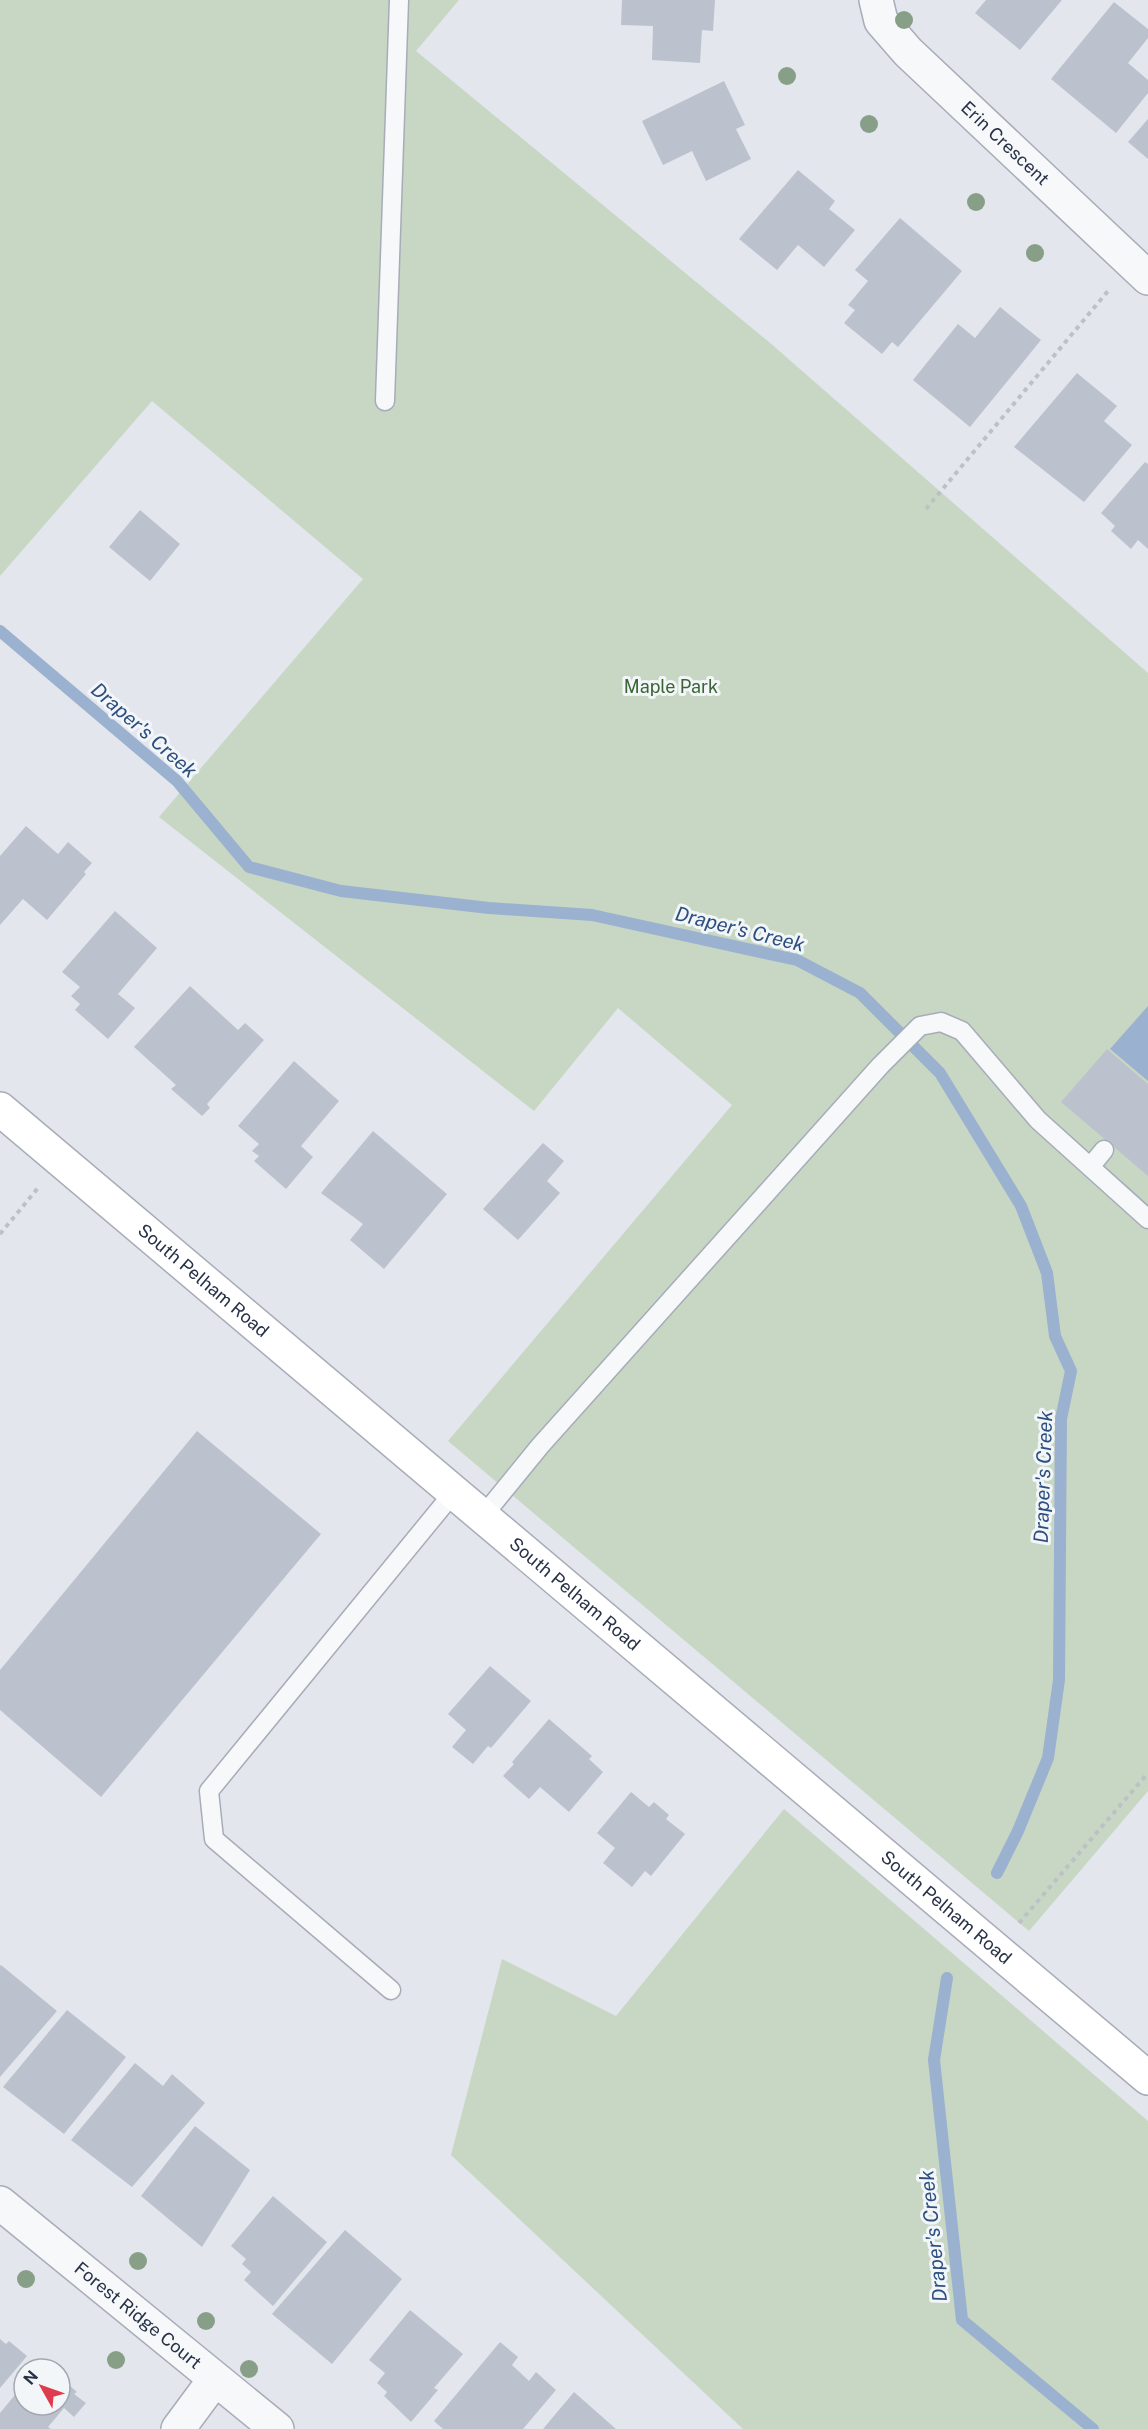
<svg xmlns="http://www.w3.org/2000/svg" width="1148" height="2429" font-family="'Public Sans',sans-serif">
	<rect width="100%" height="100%" fill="#e3e6ed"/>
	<path fill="#c7d7c3" d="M0 0H459L416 51 769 342 1148 673V1791L1029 1931 448 1441 732 1105 618 1008 534 1111 159 817 363 579 152 401 0 576Z
		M784 1809 1148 2121V2429H743L451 2155 502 1959 616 2016Z"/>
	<path fill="#9ab2d0" d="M1148 1006V1081L1110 1049Z"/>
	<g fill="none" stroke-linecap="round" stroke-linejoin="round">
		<path stroke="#9ab2d0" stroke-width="12" d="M0 631 177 781 249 867 341 891 489 908 592 915 797 960 860 993 940 1073 1021 1206 1047 1273 1055 1336 1071 1371 1061 1419 1059 1680 1048 1758 1018 1831 997 1873
			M947 1978 934 2060 962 2320 1093 2429"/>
	</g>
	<path fill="#bcc2cd" d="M622 0H715L713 31 702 30 700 63 652 60 653 26 621 25Z
		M986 0H1062L1020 50 975 13Z
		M1114 2 1148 29V38L1128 63 1148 80V93L1116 133 1051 79Z
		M724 81 745 125 736 129 751 159 706 181 692 151 663 165 642 121Z
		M1148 119V159L1128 142Z
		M798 170 835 201 829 209 855 230 824 267 798 245 777 270 739 239Z
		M900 218 962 271 898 347 892 342 882 354 844 323 855 310 848 305 868 281 855 270Z
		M1000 307 1041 340 970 427 913 380 958 324 975 338Z
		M1077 373 1117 406 1104 421 1132 445 1084 502 1014 447Z
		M1145 462 1148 464V549L1138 540 1131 549 1111 531 1115 526 1101 513Z
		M140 510 180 544 150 581 109 547Z
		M26 826 58 854 68 842 92 863 84 872 86 874 47 920 23 899 0 925V856Z
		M115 911 157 948 118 994 135 1008 108 1039 75 1010 80 1004 71 996 80 987 62 972Z
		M190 986 238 1030 245 1023 264 1040 207 1104 210 1108 202 1116 171 1089 176 1085 134 1047Z
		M1107 1049 1148 1084V1176L1061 1102Z
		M294 1061 339 1101 301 1146 313 1157 286 1189 254 1161 259 1156 252 1151 259 1144 238 1126Z
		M373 1131 447 1194 384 1269 350 1240 363 1224 321 1193Z
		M543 1143 564 1161 547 1181 560 1193 518 1240 483 1209Z
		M197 1431 321 1534 101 1797 0 1710V1670Z
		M490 1666 531 1701 491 1748 488 1746 473 1764 452 1747 466 1730 448 1714Z
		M549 1719 592 1756 589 1759 603 1772 569 1812 540 1787 529 1799 503 1776 514 1764 512 1762Z
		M631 1792 649 1807 654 1802 669 1815 666 1819 685 1834 651 1876 645 1871 632 1887 603 1863 615 1848 597 1833Z
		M1 1965 57 2011 0 2077V1966Z
		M67 2010 126 2057 64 2134 3 2087Z
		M135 2063 163 2086 172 2074 205 2103 132 2187 71 2140Z
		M195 2126 250 2170 202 2247 141 2196Z
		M273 2196 327 2242 273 2306 244 2280 251 2272 242 2264 246 2259 231 2246Z
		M345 2230 402 2279 332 2364 272 2314Z
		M410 2310 463 2354 434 2388 438 2390 411 2422 384 2396 387 2392 377 2383 385 2373 369 2360Z
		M0 2339 6 2344 9 2341 27 2356 0 2388Z
		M500 2342 518 2357 512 2365 529 2381 536 2372 556 2390 523 2429H443L434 2421Z
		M60 2377 77 2392 74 2394 86 2403 74 2417 64 2408 48 2427 51 2429H0V2413L24 2384V2405H60Z
		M574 2392 616 2429H543Z"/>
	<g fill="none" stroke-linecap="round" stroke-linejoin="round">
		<g stroke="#a7acb8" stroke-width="21">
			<path id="lane" d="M385 401 399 0
				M1090 1167 1104 1150
				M483 1516 540 1446 880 1066 920 1026 941 1022 962 1031 1038 1120 1148 1219
				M391 1990 214 1839 209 1791 454 1492"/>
		</g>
		<g stroke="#a7acb8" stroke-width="36">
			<g id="street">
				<path id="s1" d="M876 0 881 21 908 52 1148 278"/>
				<path id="s2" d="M0 2203 277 2429"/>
				<path d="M178 2429 215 2379"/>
			</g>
		</g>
		<g stroke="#a7acb8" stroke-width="36">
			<g id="secondary">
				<path id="s3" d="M0 1109 1148 2078"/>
			</g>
		</g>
		<path stroke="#bcc1c8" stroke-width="4" stroke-dasharray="4.5 4.5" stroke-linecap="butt" d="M926 509 1108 291
			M0 1234 38 1188
			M1019 1923 1148 1773"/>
		<use href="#lane" stroke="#f6f8fa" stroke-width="18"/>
		<use href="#street" stroke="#f6f8fa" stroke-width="33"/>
		<use href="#secondary" stroke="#fff" stroke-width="33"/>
	</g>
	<g fill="#879f87">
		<circle cx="904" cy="20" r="9"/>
		<circle cx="787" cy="76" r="9"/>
		<circle cx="869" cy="124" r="9"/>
		<circle cx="976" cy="202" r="9"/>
		<circle cx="1035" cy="253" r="9"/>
		<circle cx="138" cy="2261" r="9"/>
		<circle cx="26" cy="2279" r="9"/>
		<circle cx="206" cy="2321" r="9"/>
		<circle cx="116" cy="2360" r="9"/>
		<circle cx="249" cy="2369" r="9"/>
	</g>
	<g text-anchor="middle" stroke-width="6" stroke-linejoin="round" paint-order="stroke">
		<g font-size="18" fill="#283247" stroke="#f3f6f9">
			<text dy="6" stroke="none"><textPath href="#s1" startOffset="196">Erin Crescent</textPath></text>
			<text dy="6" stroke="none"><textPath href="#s3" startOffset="266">South Pelham Road</textPath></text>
			<text dy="6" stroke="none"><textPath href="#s3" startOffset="752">South Pelham Road</textPath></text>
			<text dy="6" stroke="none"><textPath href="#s3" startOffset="1238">South Pelham Road</textPath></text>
			<text dy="6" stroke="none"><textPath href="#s2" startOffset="178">Forest Ridge Court</textPath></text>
		</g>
		<g font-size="18" fill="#3b6534" stroke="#f3f6f9">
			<text x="671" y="693">Maple Park</text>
		</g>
		<g font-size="20" font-style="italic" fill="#2d4f80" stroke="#f3f6f9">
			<text transform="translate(144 730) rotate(41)" y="7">Draper's Creek</text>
			<text transform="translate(740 929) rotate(14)" y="7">Draper's Creek</text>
			<text transform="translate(1043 1477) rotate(-88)" y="7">Draper's Creek</text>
			<text transform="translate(933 2236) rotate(-96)" y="7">Draper's Creek</text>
		</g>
	</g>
	<g transform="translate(42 2387) rotate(310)"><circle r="28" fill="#f3f6f9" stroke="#a2a8b2" stroke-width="1.5"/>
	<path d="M0-4.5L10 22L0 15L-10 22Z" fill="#de3c4e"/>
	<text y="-9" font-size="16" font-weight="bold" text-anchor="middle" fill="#283247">N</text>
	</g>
</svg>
